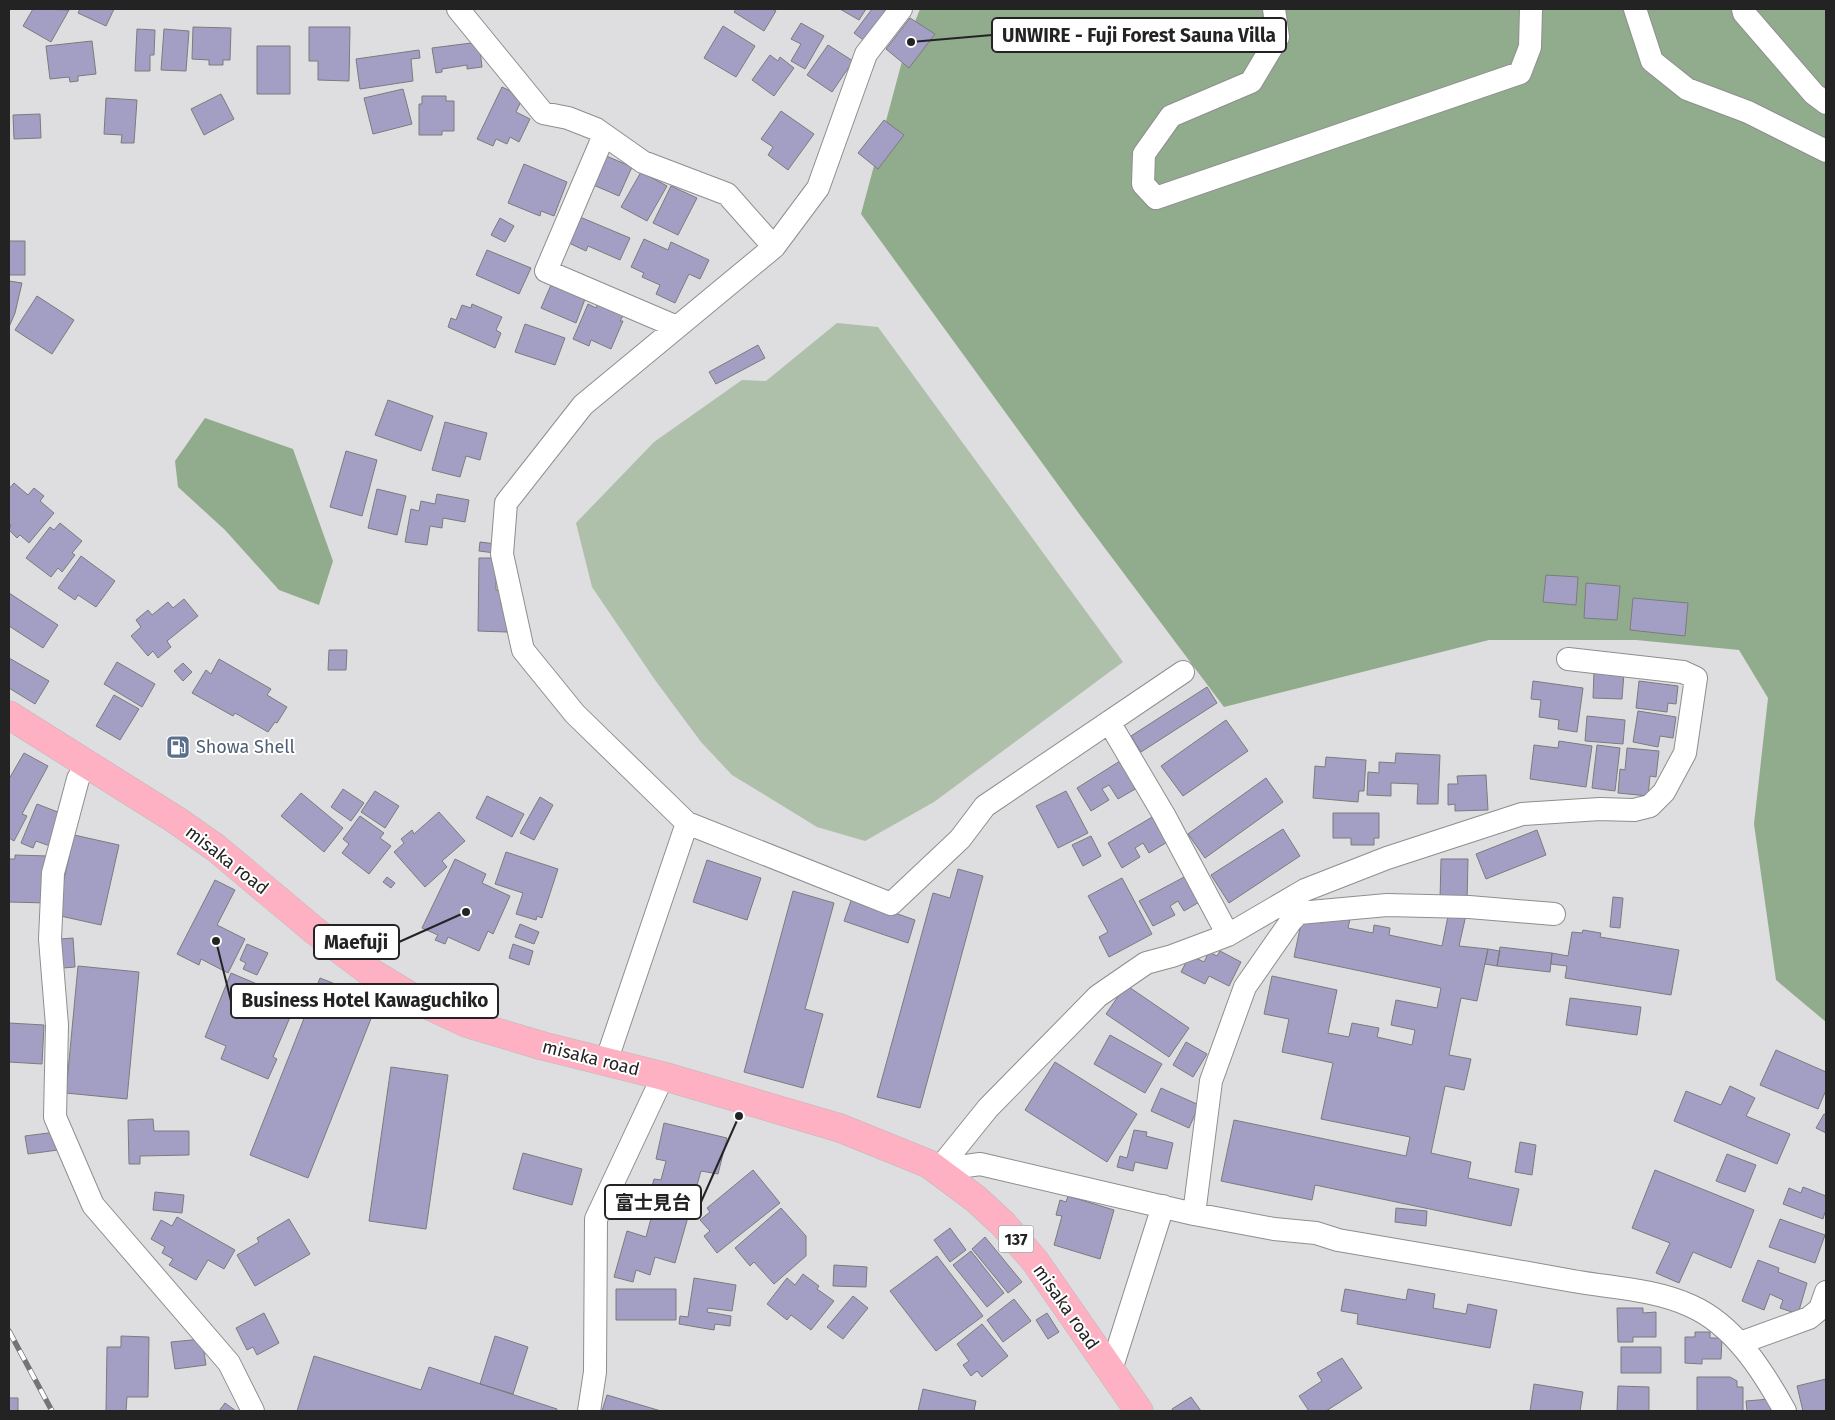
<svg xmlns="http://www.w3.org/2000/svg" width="1835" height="1420" font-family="'Fira Sans','Noto Sans JP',sans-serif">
	<rect width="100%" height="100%" fill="#dedee0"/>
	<path fill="#aebfaa" d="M837 323 878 327 1123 662 934 802 865 841 817 827 732 775 701 742 655 680 592 587 576 523 654 442 742 380 766 381Z"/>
	<path fill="#91ac8c" d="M920 9H1826V1022L1776 980 1754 824 1768 698 1739 650 1636 640H1489L1224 707 1080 515 861 214 908 39Z
		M205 418 293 449 333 561 319 605 279 590 225 530 178 487 175 461Z"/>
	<path fill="#a39fc4" stroke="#7b7b7d" d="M33 9 69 10 51 42 23 26Z
		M80 9H114L106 26 78 13Z
		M736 9H772L776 11 764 31 734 12Z
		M840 9H866L859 20Z
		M872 9H891L870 45 854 33Z
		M910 18 935 34 909 68 886 49Z
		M801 23 824 36 805 69 791 61 801 44 791 39Z
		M723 26 755 46 736 77 704 58Z
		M193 27 231 28 230 60H223V65H209V60L192 59Z
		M309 27H350L349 81 318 80V61H309Z
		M137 29 155 30 154 55H150V71H135Z
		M164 29 189 31 186 71 161 70Z
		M92 41 96 74 78 76V81L70 82 69 77 50 79 46 46Z
		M479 42 482 67 467 69V65L442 69V72L436 73 432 48Z
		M828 45 853 61 832 92 807 75Z
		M257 46H290V94H257Z
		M419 50 420 58 411 59 413 81 360 89 356 59Z
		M770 55 778 61 780 57 794 68 774 96 752 80Z
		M502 87 523 97 516 112 530 119 519 142 510 137 507 144 496 139 493 146 477 139Z
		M403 89 412 124 373 134 364 98Z
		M221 94 234 119 204 135 191 109Z
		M422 96H446V101H454V131H442V135H419V104H422Z
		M106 98 137 100 134 143H121L122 135 104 134Z
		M781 111 814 134 788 170 768 155 773 147 761 139Z
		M40 114 41 138 14 139 13 115Z
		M884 120 904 135 878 169 858 153Z
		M604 155 632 167 619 196 591 184Z
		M524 164 567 182 554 216 541 211 540 216 508 203Z
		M641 172 667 186 647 221 621 207Z
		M671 186 697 198 678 235 653 223Z
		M580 217 630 238 620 260 588 246 586 251 569 243Z
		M500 218 514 226 505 242 491 235Z
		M644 239 668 250 671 242 709 260 700 279 689 274 675 303 656 294 660 285 642 277 644 273 631 267Z
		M9 241H25V275H9Z
		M487 250 531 268 519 294 476 275Z
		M9 281 22 283 15 313 9 327Z
		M551 285 585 299 576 323 541 308Z
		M37 296 74 320 52 354 15 330Z
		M598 303 624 314 620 321H623L611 349 591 340 589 346 573 339 588 304 596 308Z
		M472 304 502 317 496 330 501 333 495 348 448 327 451 318 456 320 462 305 471 308Z
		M525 324 565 338 555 365 515 352Z
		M758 345 765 358 716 384 709 372Z
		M388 400 433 416 421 451 375 435Z
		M445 422 487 433 480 460 466 456 460 477 432 470Z
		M346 451 377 460 362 516 330 507Z
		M14 483 28 495 34 488 44 496 40 501 54 513 29 543 20 535 17 538 9 530 11 525 9 523V489Z
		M377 489 406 496 397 535 368 528Z
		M437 494 469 500 465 522 443 518 442 528 430 526 427 545 405 542 411 509 419 511 421 501 435 504Z
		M60 523 82 541 72 553 75 555 62 572 58 568 51 577 26 558 50 527 54 530Z
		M480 542 496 544 495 553 479 551Z
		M81 556 115 581 96 607 78 595 75 600 58 588Z
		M479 558H496V590H501V605H507V632L478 631Z
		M1546 575 1578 577 1576 605 1543 602Z
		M1586 583 1620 586 1617 620 1584 618Z
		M9 593 58 625 43 648 9 626Z
		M1633 598 1688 603 1685 636 1630 630Z
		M184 599 198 616 167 641 171 647 158 658 153 651 148 656 131 636 141 627 136 620 148 610 152 615 168 602 173 608Z
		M329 650H347L346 670H328Z
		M9 658 49 681 35 704 9 688Z
		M219 659 271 689 267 695 287 707 277 723 275 722 268 732 235 713 233 716 192 693 206 670 211 674Z
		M117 662 155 684 142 707 104 684Z
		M183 663 192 672 183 681 174 671Z
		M1594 672 1624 673 1622 699 1593 698Z
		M1533 681 1583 688 1577 732 1558 729 1559 720 1539 717 1541 700 1531 699Z
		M1639 681 1678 686 1676 704 1668 703 1667 712 1636 708Z
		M1207 687 1217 703 1141 752 1131 736Z
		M114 695 139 709 120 740 96 726Z
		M1638 711 1676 717 1673 738 1660 736 1658 747 1633 742Z
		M1587 716 1625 720 1623 744 1585 741Z
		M1226 720 1248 751 1183 796 1161 766Z
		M1559 741 1592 746 1586 787 1530 779 1534 745 1558 748Z
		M1597 745 1620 748 1615 791 1592 788Z
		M1627 748 1659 751 1656 777 1650 776 1648 796 1618 793 1620 769 1625 770Z
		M24 753 48 766 22 814 27 816 14 841 9 838V779Z
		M1396 753 1440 755 1438 804H1417L1418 784 1391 783V796L1367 795 1368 772 1379 773V762L1395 763Z
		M1326 757 1366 760 1364 791H1359L1358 802 1313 798 1315 766 1325 767Z
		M1120 761 1137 788 1118 799 1109 785 1102 789 1109 800 1091 811 1077 788Z
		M1486 775 1488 810 1455 811V804L1448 805V784H1458L1457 776Z
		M1266 778 1283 802 1205 858 1188 834Z
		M343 789 364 803 351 821 331 807Z
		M375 791 399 806 385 828 361 812Z
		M1066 791 1088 833 1058 848 1036 806Z
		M301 793 343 828 324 852 281 816Z
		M487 796 524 814 512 837 476 818Z
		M540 797 553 805 534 840 520 833Z
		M37 804 63 814 50 846 36 841 33 848 21 843Z
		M439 812 465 841 442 861 447 867 425 887 394 852 404 843 401 839 412 830 414 834Z
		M1333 813H1379V838H1374V845H1351V838H1333Z
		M360 816 384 833 380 838 391 846 369 874 342 853 349 844 343 839Z
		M1154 816 1169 841 1149 853 1143 843 1135 848 1140 857 1122 868 1108 843Z
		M1283 829 1300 856 1229 903 1211 875Z
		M1537 830 1546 855 1486 879 1476 854Z
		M74 835 119 845 101 925 56 915Z
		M1091 836 1101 856 1083 866 1072 845Z
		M506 852 558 869 542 918 537 916 536 920 516 914 523 893 495 884Z
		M15 855 48 856 47 903 9 902V859H15Z
		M455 859 486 874 482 883 510 896 493 934 488 931 479 951 448 937 445 944 435 940 438 935 422 928Z
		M1441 859H1468L1467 901 1440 900Z
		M707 860 761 878 747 920 693 902Z
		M958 869 983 876 920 1108 877 1097 933 893 950 898Z
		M1188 875 1201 901 1184 911 1178 901 1170 906 1175 915 1153 926 1139 901Z
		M387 877 395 883 391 888 383 882Z
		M1122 878 1152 934 1109 957 1099 937 1108 932 1088 896Z
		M215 880 235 890 217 925 245 939 228 973 201 959 199 965 177 954Z
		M793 891 834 903 805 1009 823 1014 803 1088 744 1072Z
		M1613 897 1623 898 1620 928 1610 927Z
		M852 898 915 920 908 943 844 921Z
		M1449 911 1466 915 1459 946 1488 949 1477 1001 1461 998 1449 1055 1471 1059 1464 1090 1445 1086 1431 1153 1471 1162 1468 1178 1519 1189 1511 1226 1315 1185 1312 1200 1221 1181 1234 1120 1406 1156 1410 1137 1321 1119 1333 1063 1282 1052 1289 1019 1264 1014 1272 976 1337 990 1328 1033 1349 1037 1352 1023 1379 1028 1377 1037 1412 1045 1415 1030 1391 1025 1396 1000 1437 1008 1441 988 1294 957 1302 919 1323 923 1325 914 1350 919 1348 928 1373 933 1374 925 1390 928 1389 935 1442 946Z
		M520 924 539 932 534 944 515 937Z
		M1583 930 1601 933 1600 937 1679 950 1671 995 1565 978 1567 966 1551 964 1552 953 1568 956 1572 932 1582 933Z
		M73 938 75 967 63 968 61 939Z
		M247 944 268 953 257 975 243 969 246 963 240 960Z
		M513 944 533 951 529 965 509 958Z
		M1500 947 1552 953 1550 972 1497 966Z
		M1488 949 1500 951 1497 966 1485 964Z
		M1220 951 1241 962 1229 986 1209 976 1205 984 1181 972 1190 955 1204 962 1209 952 1217 956Z
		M78 966 139 972 127 1099 66 1093Z
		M231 973 297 1001 273 1057 277 1059 268 1079 221 1059 226 1046 205 1037Z
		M320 978 378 1001 308 1178 250 1155Z
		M1126 985 1189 1028 1169 1057 1106 1014Z
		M1570 998 1641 1007 1637 1035 1566 1025Z
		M9 1023 44 1025 42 1064 9 1062Z
		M1110 1035 1162 1064 1145 1093 1094 1064Z
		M1186 1042 1207 1054 1193 1077 1173 1065Z
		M1776 1050 1826 1072V1090L1818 1109 1760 1085Z
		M1055 1062 1137 1114 1107 1162 1025 1110Z
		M391 1067 448 1075 426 1229 369 1221Z
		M1730 1086 1755 1098 1746 1116 1790 1134 1777 1164 1674 1121 1686 1091 1721 1105Z
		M1161 1088 1199 1105 1189 1128 1151 1111Z
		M1824 1114 1826 1115V1133L1816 1128Z
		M153 1119 154 1131H189V1155L140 1156V1164H129L128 1120Z
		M664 1123 727 1138 718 1174 701 1171 675 1263 655 1257 650 1275 636 1270 633 1282 614 1277 627 1231 646 1237 657 1196 650 1194 654 1179 661 1180 666 1161 656 1159Z
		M1134 1130 1147 1132 1146 1136 1173 1143 1167 1169 1135 1162 1133 1171 1117 1167 1120 1156 1127 1158Z
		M56 1132 58 1150 28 1154 25 1136Z
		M1520 1142 1536 1145 1532 1175 1515 1172Z
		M523 1153 582 1169 572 1205 513 1189Z
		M1727 1154 1756 1165 1745 1192 1716 1181Z
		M753 1170 780 1203 717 1253 704 1236 710 1231 700 1220 710 1212 707 1208Z
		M1655 1170 1754 1210 1731 1268 1693 1252 1679 1283 1656 1273 1670 1243 1632 1228Z
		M1803 1187 1826 1196V1209L1823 1219 1783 1204 1789 1188 1801 1193Z
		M155 1192 184 1195 182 1213 153 1210Z
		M1068 1196 1114 1210 1100 1259 1054 1245 1062 1216 1056 1215 1060 1200 1066 1202Z
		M781 1208 806 1236V1256L774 1284 754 1262 750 1266 735 1248Z
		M1396 1208 1427 1211 1426 1226 1395 1222Z
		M177 1217 235 1250 224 1269 208 1260 196 1280 169 1265 173 1259 162 1253 165 1247 151 1239 161 1220 172 1226Z
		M289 1219 310 1254 255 1286 237 1255 259 1242 257 1238Z
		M1780 1219 1825 1235 1815 1263 1769 1247Z
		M950 1228 966 1250 950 1262 934 1240Z
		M985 1237 1022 1282 1008 1293 972 1249Z
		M971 1251 1004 1293 987 1307 953 1265Z
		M937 1256 983 1316 936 1351 890 1291Z
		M1758 1260 1779 1268 1778 1272 1807 1283 1798 1314 1780 1308 1783 1300 1770 1294 1764 1310 1742 1301Z
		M834 1265 867 1267 866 1287 833 1286Z
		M803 1274 819 1286 817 1289 834 1301 811 1330 791 1315 787 1320 767 1304 787 1278 795 1285Z
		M694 1278 736 1285 732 1311 708 1308 707 1312 731 1316 730 1326 715 1324 714 1330 679 1324 680 1316 688 1317Z
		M616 1289H676V1320H616Z
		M1345 1289 1406 1300 1408 1289 1435 1294 1433 1308 1466 1314 1468 1304 1497 1310 1490 1348 1357 1324 1358 1314 1341 1311Z
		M853 1296 868 1308 843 1339 827 1327Z
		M1014 1299 1031 1321 1003 1342 987 1320Z
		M1617 1308H1643V1313L1656 1312V1337H1633V1342H1618Z
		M264 1313 279 1343 257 1355 253 1347 247 1350 236 1328Z
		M1047 1313 1059 1332 1048 1339 1036 1320Z
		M982 1324 1008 1356 982 1377 977 1371 971 1376 963 1365 969 1361 957 1344Z
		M1695 1332H1710V1338H1722L1721 1359H1702V1364L1685 1363V1337H1695Z
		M121 1336 149 1337 148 1397H127L126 1411H106L107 1347H121Z
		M495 1336 528 1347 513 1394 480 1384Z
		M202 1339 206 1365 175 1369 171 1342Z
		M1621 1347H1661V1373H1621Z
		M314 1356 421 1390 429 1367 557 1409 556 1411H297Z
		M1342 1358 1362 1388 1326 1411H1309L1299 1396 1322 1381 1317 1373Z
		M1697 1377H1730L1737 1381V1387H1743V1411H1697Z
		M1826 1379V1411H1803L1797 1386Z
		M9 1381V1398H18V1411H9Z
		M1534 1384 1583 1392 1580 1411H1530Z
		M1618 1386 1649 1387V1411H1617Z
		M923 1389 976 1401 974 1411H918Z
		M607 1395 661 1411H602Z
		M1191 1397 1201 1411H1173L1172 1409Z
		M1770 1399 1771 1411H1747L1746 1401Z
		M225 1403 236 1411H219Z"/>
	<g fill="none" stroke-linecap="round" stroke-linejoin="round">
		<g stroke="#8e8e90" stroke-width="24">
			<path id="minor" d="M458 9 543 113 568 118 596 129 643 162 727 194 774 247
				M1274 9 1278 37 1251 82 1171 116 1144 154 1143 184 1156 198 1520 73 1530 47 1531 9
				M1635 9 1652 61 1687 89 1748 112 1826 151
				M1743 9 1744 13 1814 94 1826 103
				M604 135 546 271 677 327
				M1568 659 1683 672 1696 678 1685 753 1664 792 1650 806 1634 810 1600 809 1522 814 1387 858 1305 890 1228 935 1172 956 1146 963 1098 996 988 1108 938 1170 980 1164 1194 1214 1274 1229 1316 1233 1338 1240C1416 1253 1495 1267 1573 1281 1612 1288 1654 1289 1691 1306 1734 1325 1763 1371 1785 1411
				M1109 722 1164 815 1228 935
				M87 763 78 779 53 873 50 939 57 1025 55 1117 93 1205 229 1363 253 1411
				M687 823 891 904 960 839 985 806 1183 672
				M606 1062 687 823 575 714 523 650 502 554 506 503 583 405 774 247 818 188 866 54 901 9
				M1194 1214 1211 1081 1245 987 1291 921 1299 913 1387 905 1469 907 1554 914
				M1740 1343 1809 1318 1820 1309 1826 1292
				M1111 1370 1163 1206
				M589 1411 595 1372 596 1219 663 1076"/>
		</g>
		<g stroke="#b9b9b9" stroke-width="29">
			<path id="highway" d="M9 715 176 820 216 848 315 931 367 970 415 999 466 1023 543 1046 663 1076 840 1128 929 1164 976 1199 1003 1224 1035 1261 1139 1411"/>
		</g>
		<use href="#minor" stroke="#fff" stroke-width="22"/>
		<use href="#highway" stroke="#ffb1c4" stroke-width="28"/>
		<g stroke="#747475" stroke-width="5.5">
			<path id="rail" d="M9 1331 52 1411"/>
		</g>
		<use href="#rail" stroke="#fff" stroke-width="4" stroke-dasharray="11" stroke-linecap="butt"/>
	</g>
	<defs>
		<g id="fuel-square" transform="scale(1.25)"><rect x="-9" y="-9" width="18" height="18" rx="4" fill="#5c6f8a" stroke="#fff"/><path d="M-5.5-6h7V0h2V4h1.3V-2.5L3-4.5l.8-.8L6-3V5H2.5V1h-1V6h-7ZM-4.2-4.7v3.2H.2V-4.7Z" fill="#fff"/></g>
	</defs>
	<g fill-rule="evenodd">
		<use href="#fuel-square" x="178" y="747"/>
	</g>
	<g text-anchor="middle" stroke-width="4" stroke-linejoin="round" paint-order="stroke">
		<rect fill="#fff" stroke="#666566" stroke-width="1" x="998.5" y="1225.5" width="35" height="27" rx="4"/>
		<g font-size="16" font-weight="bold" fill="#242324">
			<text x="1016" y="1245">137</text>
		</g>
		<g font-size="18" fill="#4e5e75" stroke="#fff" text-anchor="start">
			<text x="196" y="753">Showa Shell</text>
		</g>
		<g font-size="18" fill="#242324" stroke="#fff">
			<text transform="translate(227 860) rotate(38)" y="6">misaka road</text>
			<text transform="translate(591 1058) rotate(14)" y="6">misaka road</text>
			<text transform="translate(1066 1307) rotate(55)" y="6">misaka road</text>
		</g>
	</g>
	<path fill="none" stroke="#242324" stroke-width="2" d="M911 42L992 35M466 912L399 942M216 941L231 1001M739 1116L701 1202"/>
	<g fill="#242324" stroke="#fff" stroke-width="2">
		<circle cx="911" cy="42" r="5"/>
		<circle cx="466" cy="912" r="5"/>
		<circle cx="216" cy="941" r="5"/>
		<circle cx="739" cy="1116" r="5"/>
	</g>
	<g fill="#fff" stroke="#242324" stroke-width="2">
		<rect x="992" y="18" width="294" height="34" rx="5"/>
		<rect x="314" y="925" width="85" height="34" rx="5"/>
		<rect x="231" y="984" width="267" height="34" rx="5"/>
		<rect x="605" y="1185" width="96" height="34" rx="5"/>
	</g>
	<g font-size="19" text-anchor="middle" font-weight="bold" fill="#242324">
		<text x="1139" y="42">UNWIRE - Fuji Forest Sauna Villa</text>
		<text x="356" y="949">Maefuji</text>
		<text x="365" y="1007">Business Hotel Kawaguchiko</text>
		<text x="653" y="1209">富士見台</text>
	</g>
	<rect width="1835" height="1420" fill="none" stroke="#242324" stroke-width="20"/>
</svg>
